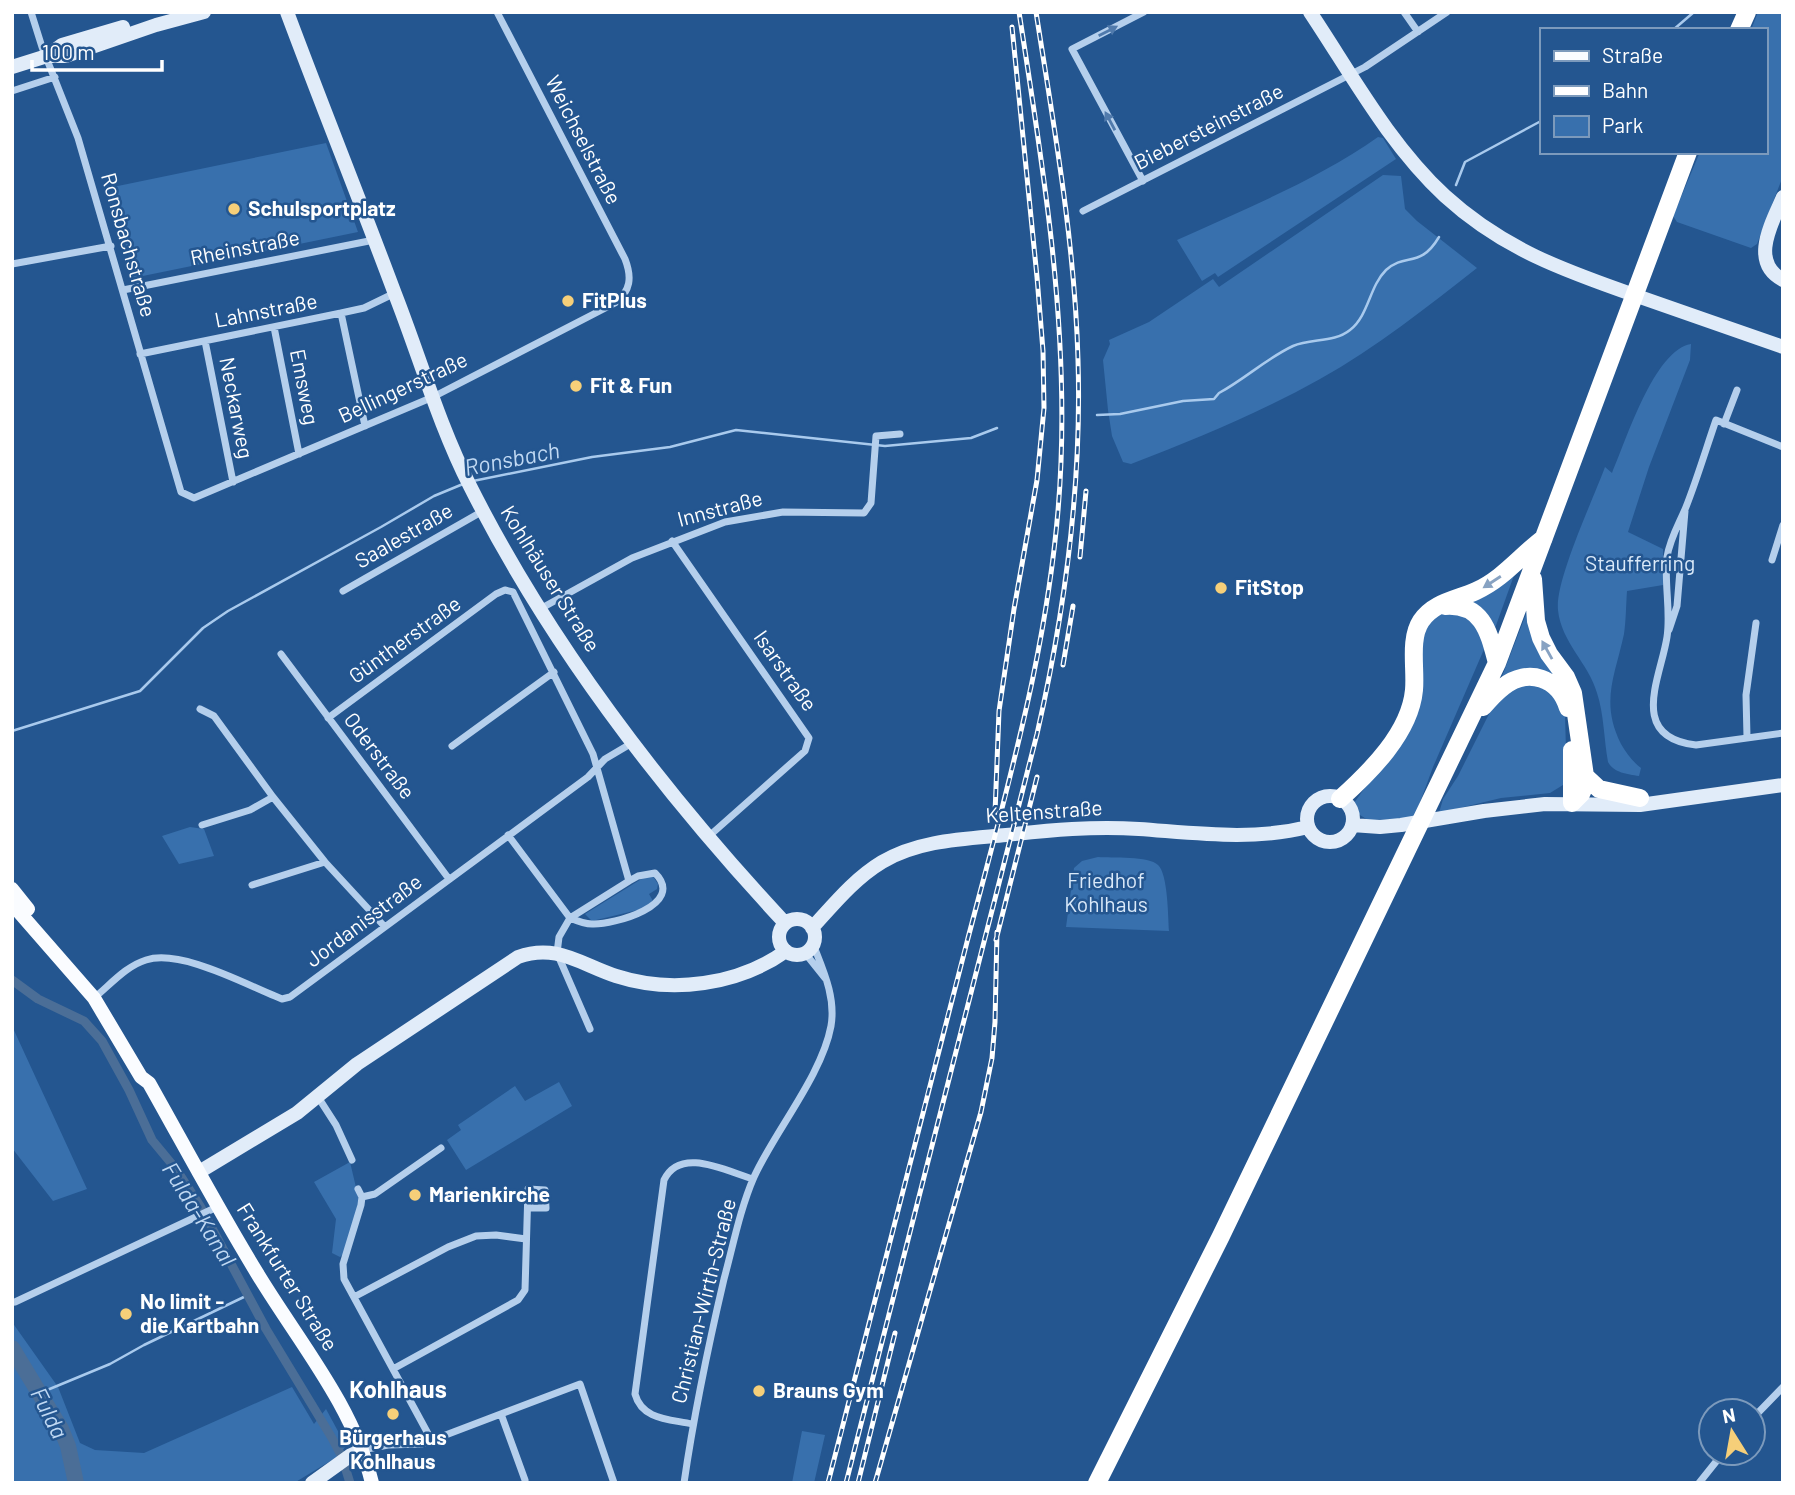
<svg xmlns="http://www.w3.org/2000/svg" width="1795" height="1495" font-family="Barlow,sans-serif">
	<rect width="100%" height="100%" fill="#245690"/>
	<path fill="#3870ad" d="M1758 12H1783V176L1757 244 1751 248 1677 222 1673 216 1700 152H1765V30H1751Z
		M1378 137 1383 138 1396 159 1218 277 1215 273 1202 281 1177 240C1245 209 1317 180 1378 137Z
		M326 143 358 232 133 278 113 187Z
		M1383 175 1401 176 1405 209 1417 221 1477 268C1427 307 1376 348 1320 379 1259 413 1196 439 1131 464L1123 462 1112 436 1108 410 1103 360 1110 344 1109 340 1149 322 1213 279 1219 287Z
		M1691 344 1690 360 1649 467 1628 532 1663 549V585L1627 591C1626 605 1626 621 1624 634 1615 676 1600 702 1621 744 1626 753 1633 762 1641 768L1639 776C1627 774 1614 773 1608 762 1604 740 1604 714 1597 693 1589 664 1561 642 1558 610 1555 580 1593 500 1605 467L1612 473C1626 441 1654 350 1691 344Z
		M1517 567 1494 631 1464 600Z
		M1531 601 1558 680 1498 687Z
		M1444 611 1470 613 1485 647 1433 767 1415 816 1406 819 1368 820 1355 812 1354 803 1393 748 1428 623Z
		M1546 684 1565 714 1566 751 1563 785 1550 793 1501 798 1439 813 1443 799 1458 776 1492 708 1514 686Z
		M190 827 204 829 214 856 179 864 162 836Z
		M1098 857C1112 858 1149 856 1158 865 1168 874 1168 916 1169 931L1066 927 1074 868 1082 861Z
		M652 875 658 884 657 889 649 894 653 901 642 909 592 921 585 914 643 878Z
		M12 1026 87 1189 53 1201 12 1148Z
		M559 1082 572 1106 466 1170 447 1140 461 1130 458 1125 515 1086 525 1101Z
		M350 1162 359 1200 347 1251 340 1257 332 1253 336 1219 314 1182Z
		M12 1322 58 1387 80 1443 95 1450 144 1453 292 1387 314 1424 326 1409 346 1446 337 1457 294 1483H12Z
		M802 1431 825 1435 814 1483H792Z"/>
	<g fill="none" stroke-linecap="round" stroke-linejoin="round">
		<path stroke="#a9caed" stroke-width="2.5" d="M1673 30 1694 12
			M1456 185 1465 162 1541 121
			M1097 415 1120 414 1183 401 1214 399 1219 393C1245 379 1267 358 1293 346 1311 338 1334 343 1350 330 1369 315 1369 287 1386 270 1406 252 1420 269 1439 237
			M473 481 592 457 670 447 736 430 885 446 971 438 997 428
			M12 731 140 691 203 628 228 611 381 527 434 496 463 484
			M40 1393 110 1364 144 1345 248 1295"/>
		<path stroke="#4b6e97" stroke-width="9" d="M12 980 38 999 84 1021 102 1041 129 1090 152 1140 176 1169 200 1206 266 1329 332 1438 342 1457 350 1483"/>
		<path stroke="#4b6e97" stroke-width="16" d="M12 1348 61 1429 68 1446 76 1483"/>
		<path stroke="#b5cfec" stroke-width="7" d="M31 12 42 47 78 138 181 492 194 498 433 397 615 303C631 291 632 277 625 259L497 12
			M1404 12 1418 32
			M12 91 55 77
			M1143 181 1072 49 1144 12
			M1083 211 1365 67 1447 12
			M12 264 111 246
			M123 290 374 240
			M341 313 365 426
			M274 327 299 454
			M205 341 233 482
			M140 354 341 313 364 308 395 293
			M1724 424 1737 390
			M1783 447 1716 420C1706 449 1697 479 1686 507 1679 524 1670 538 1667 557 1664 584 1671 611 1667 637 1661 677 1627 737 1696 745L1783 733
			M672 541 809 738 805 751 708 837
			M1772 560 1783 525
			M343 591 483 511
			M540 609 632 558 725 522 783 512 864 513 871 503 876 436 900 434
			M1669 630 1677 606 1685 511
			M281 654 449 879
			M200 709 214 716 273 797 325 862 385 927
			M328 718 496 594 505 590 513 592 593 754 629 881
			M1747 737 1746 695 1756 623
			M452 746 554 672
			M202 825 250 810 273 797
			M508 835 570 918
			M252 885 325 862
			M570 918C577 921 585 924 592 924 613 925 687 905 655 873L638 876 629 881 570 918 559 937 557 953 590 1029
			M805 953 825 978
			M94 998C110 985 126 966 146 960 180 949 243 983 275 996L282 999 290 997 588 777 605 759 632 743
			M318 1097 336 1125 352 1160
			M358 1189 362 1197 361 1205 343 1264 344 1279 432 1441
			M362 1197 375 1194 441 1148
			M354 1297 448 1247 476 1236 496 1235 526 1239
			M15 1302 217 1207
			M393 1369 518 1300 525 1290 528 1189 545 1190 546 1208H528
			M501 1414 525 1480
			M1753 1418 1783 1387
			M692 1424C670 1419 642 1420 635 1394L664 1180C680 1146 726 1171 753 1179
			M362 1450 388 1445 422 1444 580 1384 614 1483
			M684 1483C694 1414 708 1347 724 1279 733 1246 740 1209 754 1177 775 1131 822 1075 831 1026 836 997 823 970 813 944
			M1699 1483 1723 1453"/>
		<path stroke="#e1ecf9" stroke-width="14" d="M287 12C322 106 360 200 395 294 420 358 439 425 470 486 551 647 663 792 785 923
			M1310 12C1352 75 1389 144 1445 196 1503 249 1565 271 1637 296 1686 313 1734 330 1783 347
			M47 56 62 45 123 27
			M12 67 47 56H66L156 25 204 12
			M1783 197C1772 223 1749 262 1783 280
			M1307 819a23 23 0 1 1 46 0a23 23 0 1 1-46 0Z
			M1352 825 1380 827 1401 825 1484 811 1545 804 1640 805 1783 785
			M779 937a18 18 0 1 1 36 0a18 18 0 1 1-36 0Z
			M812 928C834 904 854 879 882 862 919 840 964 839 1006 835 1050 830 1094 826 1139 829 1196 833 1252 841 1308 827
			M199 1172 297 1113 357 1064 518 957C556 943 580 964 616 976 672 994 738 985 786 951
			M312 1483 351 1455 362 1450"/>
		<path stroke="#fafcff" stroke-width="14" d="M12 889 28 909
			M12 904 94 998 141 1077 149 1083C185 1147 219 1211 257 1273 298 1341 353 1405 372 1483"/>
		<path stroke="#fff" stroke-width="18" d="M1739 30 1747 12
			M1533 579 1536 621 1541 638 1549 654 1566 677 1573 693 1586 783 1581 794 1572 803
			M1445 606C1483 603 1489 633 1497 663
			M1483 707C1489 700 1495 693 1503 687 1528 667 1559 678 1568 708
			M1572 750V803
			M1585 776 1599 789 1640 798
			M1340 799C1370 772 1410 733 1414 690 1416 669 1409 639 1421 621 1434 602 1456 600 1476 591 1503 579 1521 555 1544 538
			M1097 1483 1221 1236 1497 663 1688 152"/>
		<g stroke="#fff" stroke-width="5">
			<path id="rail" d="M1080 557 1086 491
				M1063 665 1073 606
				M995 813 999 711 1014 609 1037 480 1044 408 1043 351 1037 277 1012 27
				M996 940 1037 777
				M828 1483C875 1303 920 1122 967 942 1008 785 1055 626 1061 462 1067 311 1042 161 1019 12
				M846 1483 1037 734C1065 611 1082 487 1078 360 1075 244 1054 127 1036 12
				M858 1483 895 1333
				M875 1483 981 1112 992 1058 995 1022 997 932"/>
		</g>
		<use href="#rail" stroke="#245690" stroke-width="2.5" stroke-dasharray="8" stroke-linecap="butt"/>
	</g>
	<defs><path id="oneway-solid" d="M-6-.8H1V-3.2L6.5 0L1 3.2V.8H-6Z" transform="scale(1.75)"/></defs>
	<g fill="#507aac">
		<use href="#oneway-solid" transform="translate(1108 31) rotate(-27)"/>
		<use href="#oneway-solid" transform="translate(1110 121) rotate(-118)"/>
	</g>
	<g fill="#87a2c2">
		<use href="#oneway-solid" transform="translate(1492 582) rotate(147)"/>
		<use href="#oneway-solid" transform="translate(1547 650) rotate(-119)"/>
	</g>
	<g fill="#f6cf79" stroke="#245690" stroke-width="2.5">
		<circle cx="234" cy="209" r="7"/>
		<circle cx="568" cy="301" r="7"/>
		<circle cx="576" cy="386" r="7"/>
		<circle cx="1221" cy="588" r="7"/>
		<circle cx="415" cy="1195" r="7"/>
		<circle cx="126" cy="1314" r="7"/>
		<circle cx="759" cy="1391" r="7"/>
		<circle cx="393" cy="1414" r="7"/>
	</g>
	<g text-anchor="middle" stroke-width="5" stroke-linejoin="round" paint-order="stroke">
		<g font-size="21" fill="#fff" stroke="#245690">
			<text transform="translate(1209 127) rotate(-27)" y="7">Biebersteinstraße</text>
			<text transform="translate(583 140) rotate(63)" y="7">Weichselstraße</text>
			<text transform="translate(128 245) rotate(74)" y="7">Ronsbachstraße</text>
			<text transform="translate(245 248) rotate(-11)" y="7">Rheinstraße</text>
			<text transform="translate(266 311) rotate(-11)" y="7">Lahnstraße</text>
			<text transform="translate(304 387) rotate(79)" y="7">Emsweg</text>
			<text transform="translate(403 388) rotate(-25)" y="7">Bellingerstraße</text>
			<text transform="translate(236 408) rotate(79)" y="7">Neckarweg</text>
			<text transform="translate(720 509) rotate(-15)" y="7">Innstraße</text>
			<text transform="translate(404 536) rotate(-30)" y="7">Saalestraße</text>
			<text transform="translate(550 579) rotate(58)" y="7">Kohlhäuser Straße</text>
			<text transform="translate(405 640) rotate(-36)" y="7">Güntherstraße</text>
			<text transform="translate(785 671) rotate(55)" y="7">Isarstraße</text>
			<text transform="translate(379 756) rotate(53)" y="7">Oderstraße</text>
			<text transform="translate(1044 812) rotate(-4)" y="7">Keltenstraße</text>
			<text transform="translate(364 921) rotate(-37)" y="7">Jordanisstraße</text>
			<text transform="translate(287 1277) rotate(58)" y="7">Frankfurter Straße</text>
			<text transform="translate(704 1301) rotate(-76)" y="7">Christian-Wirth-Straße</text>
		</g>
		<g font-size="21" font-weight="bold" fill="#fff" stroke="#245690" text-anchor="start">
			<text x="248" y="216">Schulsportplatz</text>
			<text x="582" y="308">FitPlus</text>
			<text x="590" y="393">Fit &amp; Fun</text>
			<text x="1235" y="595">FitStop</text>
			<text x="429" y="1202">Marienkirche</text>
			<text x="140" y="1309">No limit -<tspan x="140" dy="24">die Kartbahn</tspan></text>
			<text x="773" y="1398">Brauns Gym</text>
			<text x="393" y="1445" text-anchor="middle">Bürgerhaus<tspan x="393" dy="24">Kohlhaus</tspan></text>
		</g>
		<g font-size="21" fill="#dae9f9" stroke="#245690">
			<text x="1640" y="571">Staufferring</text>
			<text x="1106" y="888">Friedhof<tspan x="1106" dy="24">Kohlhaus</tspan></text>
		</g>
		<g font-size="23" font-style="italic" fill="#c1d9f3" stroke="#245690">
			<text transform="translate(512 459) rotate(-11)" y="8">Ronsbach</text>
			<text transform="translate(199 1214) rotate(58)" y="8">Fulda-Kanal</text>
			<text transform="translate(49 1413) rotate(63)" y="8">Fulda</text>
		</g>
		<g font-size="24" font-weight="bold" fill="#fff" stroke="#245690">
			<text x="398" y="1398">Kohlhaus</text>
		</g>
	</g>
	<rect width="1795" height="1495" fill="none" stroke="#ffffff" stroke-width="28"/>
	<rect x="1540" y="28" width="228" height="126" fill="#245690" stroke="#7c9abc" stroke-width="2"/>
	<rect x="1554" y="51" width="35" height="10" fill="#fafcff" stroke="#7c9abc" stroke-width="2"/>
	<text x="1602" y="63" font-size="21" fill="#ffffff">Straße</text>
	<rect x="1554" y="86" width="35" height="10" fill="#ffffff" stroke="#7c9abc" stroke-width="2"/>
	<text x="1602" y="98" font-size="21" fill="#ffffff">Bahn</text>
	<rect x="1554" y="116" width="35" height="21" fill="#3870ad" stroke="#7c9abc" stroke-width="2"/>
	<text x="1602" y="133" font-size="21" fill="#ffffff">Park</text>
	<g transform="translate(1732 1432) rotate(349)"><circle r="33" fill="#245690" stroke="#7c9abc" stroke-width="2"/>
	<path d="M0-5L12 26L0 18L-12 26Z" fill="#f6cf79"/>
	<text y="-10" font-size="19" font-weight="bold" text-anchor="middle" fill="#ffffff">N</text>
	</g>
	<path d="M32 60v10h130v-10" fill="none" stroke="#ffffff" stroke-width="3.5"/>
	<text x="42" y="60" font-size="21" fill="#ffffff" stroke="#245690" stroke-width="5" paint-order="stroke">100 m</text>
</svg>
